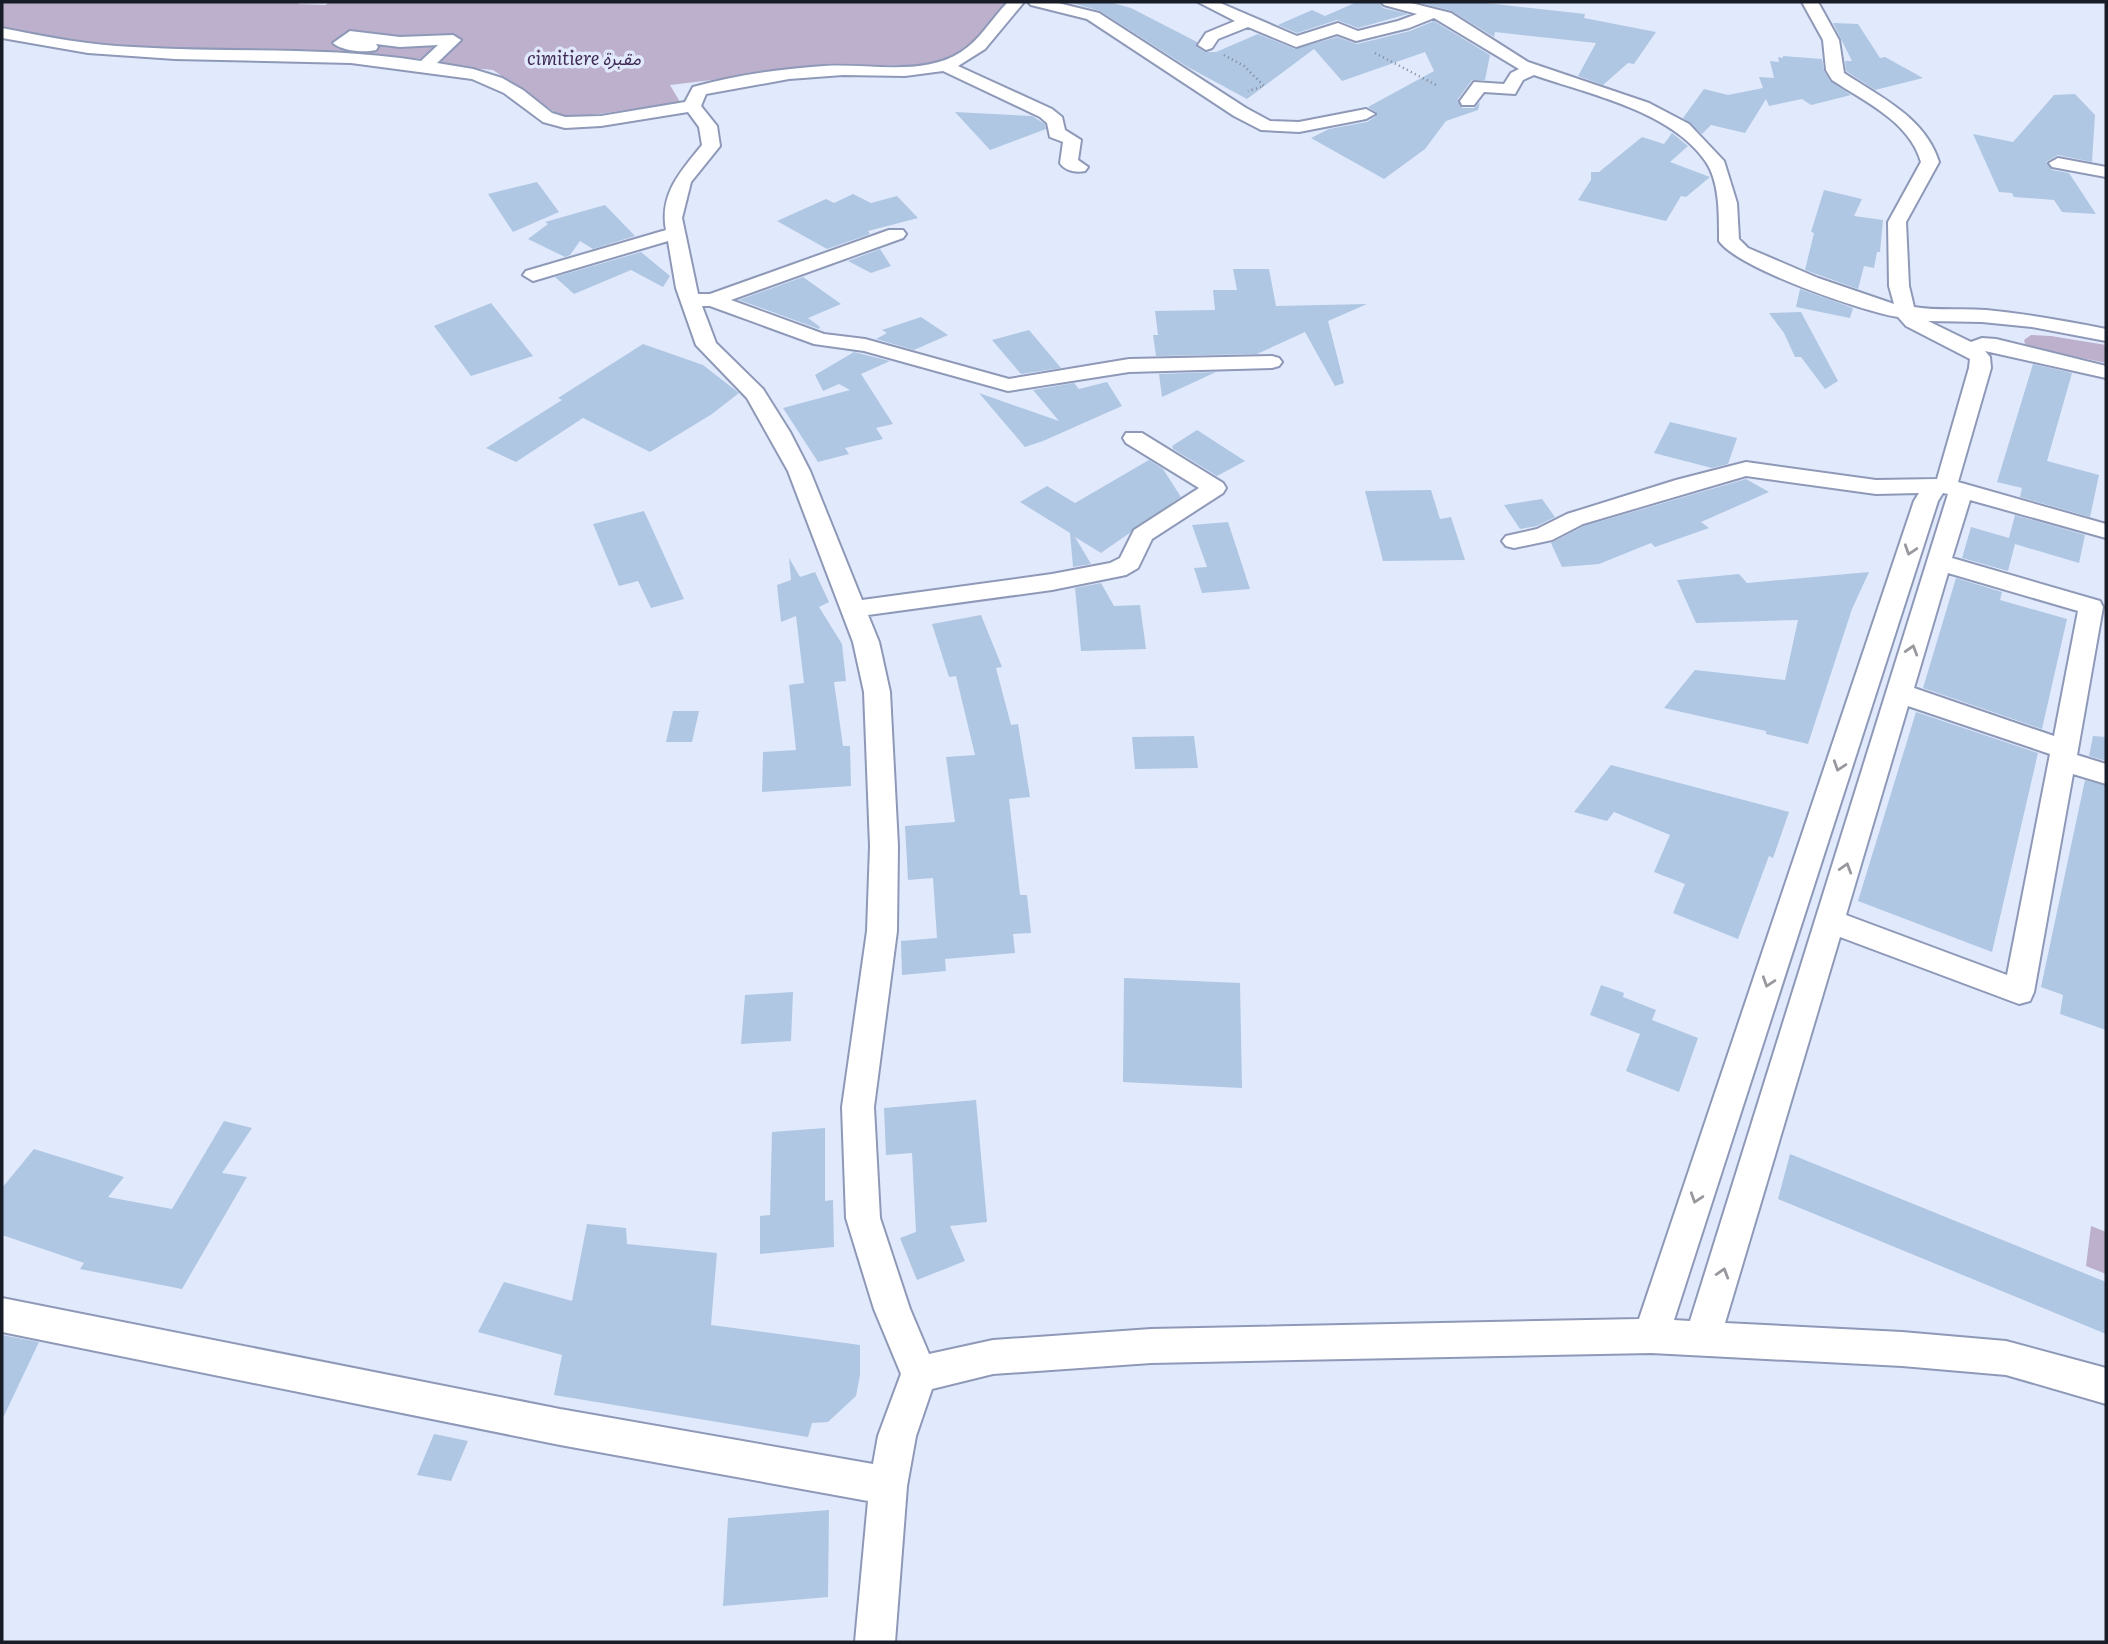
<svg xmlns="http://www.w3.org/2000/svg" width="2108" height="1644" font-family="Literata,'Noto Sans Arabic',serif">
	<rect width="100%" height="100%" fill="#e1e9fd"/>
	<path fill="#bdb0cc" d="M2 2H298L299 4 325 5 330 2H1008L965 52 949 59 919 65 830 66 670 85 680 102 572 118 559 115 493 70 449 66 423 59 335 51H202L63 41 2 27Z
		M2031 335 2051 336 2106 345V363L2034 348 2025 344 2024 340Z
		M2091 1226 2106 1232V1274L2086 1266Z"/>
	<path fill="#afc7e2" d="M1069 2H1109L1131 8 1197 42V47L1205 52H1216L1258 34 1295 49 1337 37 1357 44 1410 31 1434 21 1490 55 1485 80H1472L1458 99 1462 108H1474L1480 102 1478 110 1446 121 1425 149 1384 179 1311 138 1329 129 1367 122 1376 116V112L1368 107 1434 71 1425 52 1342 81 1314 49 1247 99 1186 66 1100 11Z
		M1357 2H1378L1383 8 1408 14 1358 28 1337 20 1297 33 1278 25 1312 10 1325 16Z
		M1417 2H1477L1585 14 1584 18 1656 32 1634 64 1628 63 1603 85 1578 76 1596 43 1495 32 1494 37 1452 11Z
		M1833 23 1858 24 1880 58 1885 57 1923 78 1875 90 1846 71 1845 61H1852Z
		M1783 56 1822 59 1824 71 1830 81 1851 95 1811 105 1802 99 1769 106 1766 99 1745 133 1711 125 1702 134 1683 118 1704 89 1728 95 1763 88 1759 77 1774 78 1770 61 1779 62 1778 57 1783 58Z
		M2075 94 2095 115 2092 162 2058 155 2046 162 2052 170 2069 173 2096 214 2062 212 2054 200 2014 197 2012 193 1999 192 1973 134 2013 142 2054 95Z
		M955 112 1032 116 1045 124 1046 129 990 150Z
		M1672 133 1688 146 1670 162 1710 177 1686 197 1681 196 1666 221 1578 200 1591 180V172H1599L1642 137 1664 144Z
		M537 182 559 212 513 232 488 194Z
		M1824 190 1862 199 1854 216 1883 220 1880 252H1877L1874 268 1864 266 1858 289 1805 270 1814 233 1811 232Z
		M853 194 871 203 897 196 918 218 868 231 870 234 827 249 777 221 826 199 834 203Z
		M605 205 635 236 593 249 580 241 570 255 565 257 528 239 548 224 545 222Z
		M880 249 891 266 871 273 848 261Z
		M641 252 670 276 663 287 631 270 574 294 555 277Z
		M1233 269H1269L1276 306 1367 304 1328 321 1344 383 1335 386 1305 332 1257 354 1156 356 1153 335H1158L1155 311 1215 310 1213 290H1237Z
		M803 277 841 304 808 318 820 327 819 329 739 300Z
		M1800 289 1853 308 1850 318 1796 307Z
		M491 303 533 356 471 376 434 326Z
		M1801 312 1838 381 1825 389 1801 357H1795L1784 333 1769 313Z
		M921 317 948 335 914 350 876 339 887 333 882 330Z
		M1029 330 1061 368 1021 374 992 340Z
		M643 344 703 365 739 393 712 414 650 452 583 418 516 462 486 448 562 400 558 398Z
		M854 352 890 361 861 374 893 424 876 428 883 439 845 448 849 454 818 462 783 408 850 390 839 384 823 391 815 375Z
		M2033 364 2072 373 2047 461 2099 475 2090 517 2020 497 2022 488 1997 482Z
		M1216 372 1162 397 1159 374Z
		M1107 382 1122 406 1043 441 1025 447 979 393 1059 421 1033 390 1074 383 1079 389Z
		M1670 422 1737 438 1728 464 1712 468 1654 453Z
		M1197 430 1245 461 1217 476 1173 449 1172 446Z
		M1149 460 1163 469 1181 497 1101 553 1075 537 1091 564 1073 567 1070 533 1020 502 1047 486 1075 503Z
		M1746 479 1769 492 1701 522 1709 528 1655 547 1651 543 1599 564 1562 567 1551 543 1584 526Z
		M1431 490 1440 519 1451 517 1465 560 1383 561 1365 491Z
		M1542 499 1555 517 1537 526 1520 529 1504 505Z
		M644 511 684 599 651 608 638 581 619 586 593 524Z
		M2015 515 2085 535 2079 563 2015 544 2008 571 1962 558 1971 527 2009 538Z
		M1228 522 1250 589 1202 593 1194 568 1207 567 1192 525Z
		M789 558 800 577 815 572 829 602 819 607 842 644 846 681 834 682 843 746H850L851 786 762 792 763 752 796 750 789 685 804 683 796 616 781 622 777 585 791 580Z
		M1869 572 1852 609 1808 744 1766 734V731L1664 708 1695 670 1785 680 1798 620 1696 623 1677 580 1739 574 1747 583Z
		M1956 578 2002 592 2000 600 2067 619 2042 729 1923 688Z
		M1101 583 1114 606 1140 605 1146 649 1081 651 1075 588Z
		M981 615 1002 667 996 668 1011 725 1018 724 1030 797 1009 799 1020 895H1027L1031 933 1013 934 1015 953 945 959 946 971 902 975 901 941 937 938 933 878 908 880 905 826 955 822 946 757 975 755 956 676 949 677 932 624Z
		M673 711H699L692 742H666Z
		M1916 712 2038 753 1992 952 1858 901Z
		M1194 736 1198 768 1135 769 1132 737Z
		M2093 736 2106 737V761L2089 756Z
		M1611 765 1789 812 1773 858 1769 856 1738 939 1673 913 1685 884 1654 872 1670 835 1614 812 1607 821 1574 812Z
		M2085 780 2106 786V1030L2060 1014 2063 995 2041 987Z
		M1124 978 1240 983 1242 1088 1123 1082Z
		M1601 985 1624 993 1623 997 1656 1010 1652 1020 1698 1038 1679 1092 1626 1071 1640 1034 1590 1015Z
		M793 992 791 1041 741 1044 745 995Z
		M976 1100 987 1222 950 1226 965 1261 917 1280 900 1238 916 1232 912 1153 886 1155 884 1108Z
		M224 1121 252 1128 222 1173 247 1177 182 1289 80 1269 84 1263 2 1235V1188L34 1149 124 1177 108 1197 172 1209Z
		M825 1128V1201L833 1200 834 1247 760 1254V1216L770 1215 772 1132Z
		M1790 1154 2106 1282V1334L1778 1199Z
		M587 1224 626 1228 627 1244 717 1253 711 1325 860 1345V1375L856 1396 828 1422 812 1423 808 1437 554 1395 562 1355 478 1332 504 1282 572 1301Z
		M2 1335 39 1342 2 1420Z
		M434 1434 468 1441 451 1481 417 1475Z
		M829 1510 828 1597 723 1606 728 1518Z"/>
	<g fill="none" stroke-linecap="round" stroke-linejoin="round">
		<g stroke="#8e99b8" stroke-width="4">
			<path id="street" d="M1008 2H1024L985 49 958 66 1052 109 1062 117 1065 130 1081 140 1078 160 1088 167 1085 171C1077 173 1065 171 1060 163L1063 142 1050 137 1047 123 1040 117 943 71 905 76 843 75 789 79 706 94 701 106 717 126 720 146 691 182 682 218 698 294H710L889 230H903L906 234 903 238 731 300 824 334 865 339 1009 379 1129 359 1272 356 1279 358 1282 362 1279 366 1272 368 1129 372 1008 391 864 351 814 344 710 306H702L716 343 763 389 790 432 810 471 862 600 1052 574 1110 563 1120 558 1134 530 1199 488 1126 443 1123 438 1126 433H1142L1223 483 1226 488 1223 493 1152 539 1138 568 1126 575 1052 590 868 615 879 642 890 692 898 846 897 931 874 1107 880 1218 910 1309 929 1354 993 1340 1151 1329 1639 1319 1914 501 1919 493 1876 494 1746 476 1583 524 1552 540 1514 548 1506 546 1502 541 1506 536 1537 529 1567 514 1676 480 1746 462 1876 480 1937 479 1969 368 1970 359 1906 326 1898 317C1862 311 1739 269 1719 241 1719 216 1720 183 1706 162 1672 111 1588 94 1534 75L1523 80 1515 94 1484 92 1474 105H1462L1460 101 1474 82 1504 84 1511 73 1519 69 1434 18 1409 28 1356 41 1337 34 1296 47 1248 27 1218 39 1212 48 1206 50 1198 45 1206 33 1235 21 1198 2H1218L1297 36 1338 23 1358 31 1398 21 1417 14 1384 5 1381 2H1407L1451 13 1528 62 1649 103 1689 124 1724 161 1737 203 1739 239 1748 248 1818 278 1894 304 1889 286 1888 222 1921 162C1909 121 1865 102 1832 80L1826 70 1823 40 1802 2H1818L1839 40 1844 73C1880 97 1925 117 1939 162L1906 222 1909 286 1914 307C1939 311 1962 308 1986 310 2027 314 2066 321 2106 329V341L2032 327 1982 322 1928 321 1971 342 1982 338 1996 339 2106 366V378L1985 351 1990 357 1991 368 1958 482 2106 524V538L1970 500 1952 558 2100 601 2103 607 2077 755 2106 764V784L2073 774 2034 992 2030 1001 2019 1004 1840 937 1725 1323 1902 1332 2006 1341 2106 1368V1404L2006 1375 1902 1366 1651 1353 1151 1363 993 1374 932 1389 916 1436 907 1486 895 1642H855L868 1501 560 1445 2 1332V1298L560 1409 873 1464 878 1436 901 1374 874 1309 846 1218 842 1107 867 931 870 846 864 692 853 642 788 471 747 398 696 345 676 288 668 241 533 281 523 275 526 271 666 230C659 194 681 171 702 145L699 127 688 112 601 126 565 128 543 122 504 93 472 79 351 63 175 59 88 53 2 38V28C46 37 89 45 133 47 229 53 326 46 421 61L438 45 400 47 376 44 378 47 376 50C364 53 342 51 333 43L350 31 400 37 453 35 461 40 437 63 473 69 502 78 523 90 552 113 565 117 601 116 685 102 693 87C736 75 780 69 824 66 867 63 923 77 961 52 980 40 992 18 1008 2ZM1943 493 1948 494 1690 1321 1674 1320 1938 501ZM1948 573 2078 611 2054 736 1914 688ZM1908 706 2050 754 2007 975 1846 915Z
				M1028 2H1054L1099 13 1246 108 1270 121 1299 122 1366 109 1375 114 1366 119 1299 132 1261 130 1234 116 1087 19 1031 5Z
				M2058 158 2106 167V177L2052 167 2049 163Z"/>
		</g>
		<path stroke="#818797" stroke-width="2.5" stroke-dasharray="1 3.5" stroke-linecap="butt" d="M1375 53 1436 85
			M1224 55 1244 66 1264 86 1248 91"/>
		<use href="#street" fill="#fff" fill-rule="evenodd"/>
	</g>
	<defs><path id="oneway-chevron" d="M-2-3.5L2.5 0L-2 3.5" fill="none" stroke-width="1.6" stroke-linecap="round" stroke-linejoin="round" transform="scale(1.75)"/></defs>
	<g stroke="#97999e">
		<use href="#oneway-chevron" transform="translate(1910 550) rotate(108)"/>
		<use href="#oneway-chevron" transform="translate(1912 650) rotate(-73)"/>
		<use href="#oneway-chevron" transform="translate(1839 766) rotate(108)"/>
		<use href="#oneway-chevron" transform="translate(1846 868) rotate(-73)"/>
		<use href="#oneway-chevron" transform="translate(1768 982) rotate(108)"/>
		<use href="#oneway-chevron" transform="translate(1696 1198) rotate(108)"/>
		<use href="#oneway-chevron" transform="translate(1723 1273) rotate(-73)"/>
	</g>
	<g text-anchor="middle" stroke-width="7" stroke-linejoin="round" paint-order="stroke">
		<g font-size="18" font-style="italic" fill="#402b55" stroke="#e1e9fd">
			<text x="584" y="65">cimitiere مقبرة</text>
		</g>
	</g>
	<rect width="2108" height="1644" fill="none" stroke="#181c27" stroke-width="7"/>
</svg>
